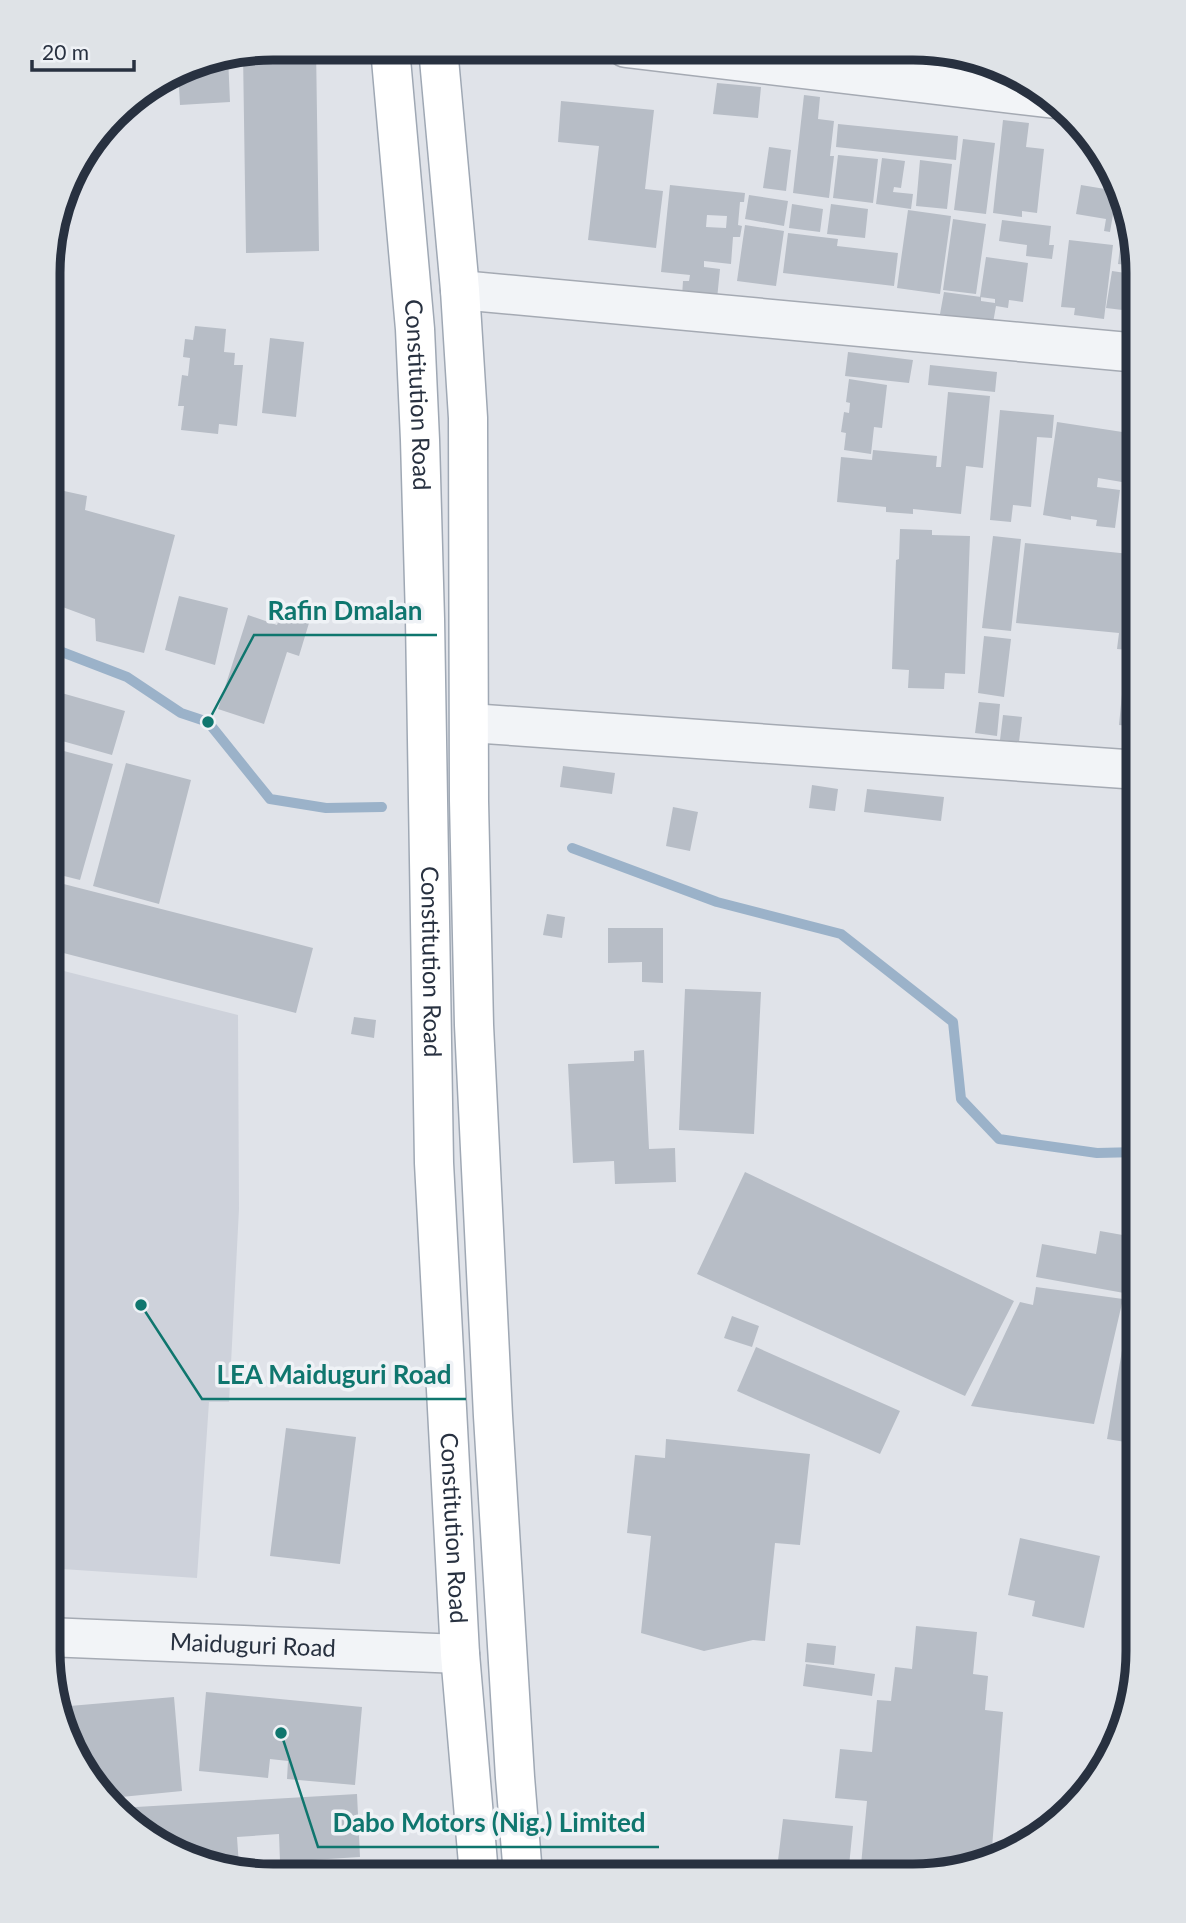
<svg xmlns="http://www.w3.org/2000/svg" width="1186" height="1923" font-family="Lato,sans-serif">
	<rect width="100%" height="100%" fill="#e0e3e9"/>
	<path fill="#ced2db" d="M48 967 238 1015 239 1209 229 1402H209L197 1578 47 1568Z"/>
	<g fill="none" stroke-linecap="round" stroke-linejoin="round">
		<path stroke="#9bb2c9" stroke-width="10" d="M49 647 127 677 181 713 208 722 270 799 326 808 382 807
			M572 848 717 902 841 934 953 1022 961 1099 999 1139 1097 1153 1138 1152"/>
	</g>
	<path fill="#b7bdc6" fill-rule="evenodd" d="M273 47H316L319 251 246 253 243 53Z
		M228 56 230 102 180 105 178 70 187 64Z
		M717 83 761 87 758 118 713 114Z
		M804 95 820 97 818 119 834 121 830 156H834L829 198 793 193Z
		M561 101 654 110 645 189 663 191 656 248 588 240 599 146 558 142Z
		M1003 120 1029 123 1026 147 1044 149 1037 213 1022 211V217L993 213Z
		M838 124 958 136 956 160 836 147Z
		M963 139 995 143 986 214 954 210Z
		M769 147 791 150 786 191 763 188Z
		M838 155 878 159 873 203 833 198Z
		M882 158 905 161 901 188 894 187 893 192 913 194 911 209 876 204Z
		M920 160 952 164 947 209 916 206Z
		M670 185 745 193 744 202H740L738 225 742 226 740 237H733L731 264 704 261V267L720 269 717 299 682 296 683 281H689L690 275 661 272ZM707 215 727 216 726 228 706 227Z
		M1081 185 1117 191 1110 232 1104 231 1106 219 1076 214Z
		M1123 192 1131 232 1117 230Z
		M749 195 788 201 784 226 745 219Z
		M792 204 823 209 820 232 789 228Z
		M831 204 868 209 865 238 827 234Z
		M908 210 951 216 940 294 897 288Z
		M953 219 986 224 976 294 943 290Z
		M1002 220 1051 226 1049 245H1054L1052 259 1026 256 1027 245 999 241Z
		M745 225 784 231 776 286 737 281Z
		M788 233 838 239 837 246 898 253 894 286 783 273Z
		M1122 233 1131 234 1137 266 1118 264Z
		M1069 240 1113 245 1104 319 1074 315 1075 308 1061 307Z
		M986 257 1028 263 1023 302 1009 300 1008 308 996 306 993 323 940 314 944 292 981 297V301L995 303V299L980 297Z
		M1112 271 1139 275V312L1106 308Z
		M195 326 226 329 224 352 235 353 234 365H243L237 426 219 424 218 434 181 430 184 406H178L182 375 188 376 190 358 183 357 185 339 193 340Z
		M270 338 304 342 296 417 262 413Z
		M848 352 913 360 909 383 845 376Z
		M930 365 997 372 995 392 928 385Z
		M849 379 887 385 882 428 874 427 871 454 844 450 846 433 841 432 844 412 849 413 850 403 846 402Z
		M948 392 990 396 983 468 966 466 961 514 913 509V514L886 512V507L837 502 841 457 872 460 873 450 937 456 936 467H941Z
		M1000 410 1054 415 1052 438 1037 437 1031 507 1013 505 1011 522 990 520Z
		M1057 422 1129 433 1122 482 1098 478 1097 487 1120 490 1115 528 1096 526 1097 520 1071 516V520L1043 515Z
		M64 491 87 496 85 510 175 535 144 653 96 641 95 619 49 602V503L56 505Z
		M1137 524H1139V547H1135Z
		M900 529 932 530V535L970 536 965 674 945 673 944 689 908 688 909 670 892 669 896 560 899 559Z
		M993 536 1021 539 1011 631 982 628Z
		M1025 543 1139 555V651L1117 649 1119 633 1016 623Z
		M179 596 228 608 215 665 165 650Z
		M281 614 309 623 299 656 287 652 264 724 218 709 248 615 277 625Z
		M984 636 1011 639 1004 697 978 693Z
		M51 690 125 711 112 755 48 737 49 700Z
		M1122 694 1139 696V727L1119 725Z
		M979 702 1000 704 997 736 975 733Z
		M1003 715 1022 717 1019 742 1000 740Z
		M60 750 113 764 80 880 48 872V792Z
		M126 763 191 780 159 904 93 886Z
		M563 766 615 773 612 794 560 787Z
		M812 785 838 789 835 811 809 808Z
		M867 789 944 797 941 821 864 812Z
		M673 807 698 812 690 851 666 846Z
		M48 880 313 948 296 1013 48 949Z
		M547 914 565 917 562 938 543 935Z
		M608 928H663V983L642 982V962L608 963Z
		M685 989 761 992 754 1134 679 1130Z
		M354 1017 376 1020 374 1038 351 1034Z
		M644 1050 649 1149 675 1148 676 1182 615 1184 614 1161 573 1163 568 1064 634 1061V1051Z
		M745 1172 1014 1301 965 1396 697 1274Z
		M1100 1231 1134 1237 1124 1293 1036 1277 1042 1244 1096 1254Z
		M1137 1262H1138V1444L1107 1439Z
		M1036 1287 1123 1299 1094 1424 971 1406 1020 1302 1033 1305Z
		M732 1316 759 1326 752 1347 724 1338Z
		M756 1347 900 1411 880 1454 737 1391Z
		M286 1428 356 1437 340 1564 270 1556Z
		M666 1439 810 1454 800 1545 775 1543 765 1641 753 1640 704 1651 641 1633 651 1536 627 1533 635 1455 665 1458Z
		M1020 1538 1100 1556 1084 1628 1032 1616 1035 1601 1008 1595Z
		M916 1626 977 1632 973 1674 988 1676 985 1710 1003 1712 991 1860 914 1876H860L867 1801 835 1798 840 1749 872 1752 877 1700 891 1701 895 1667 912 1669Z
		M807 1643 836 1646 834 1665 805 1662Z
		M806 1664 875 1674 872 1696 803 1686Z
		M206 1692 362 1707 355 1785 287 1779 288 1761 270 1759 268 1778 199 1771Z
		M174 1697 182 1791 111 1798 64 1736 58 1707Z
		M1118 1721 1127 1722 1115 1745Z
		M357 1794 360 1857 280 1862 279 1834 237 1837 239 1866 227 1867 135 1829 119 1808Z
		M783 1819 853 1826 848 1876 777 1869Z
		M441 1860 443 1874H363V1868Z"/>
	<g fill="none" stroke-linecap="round" stroke-linejoin="round">
		<g stroke="#a5aab3" stroke-width="41">
			<g id="minor">
				<path d="M460 290 1139 353"/>
				<path d="M470 723 1139 770"/>
				<path id="s1" d="M47 1637 460 1654"/>
			</g>
		</g>
		<g stroke="#a5aab3" stroke-width="41">
			<path id="tertiary" d="M626 48 1055 99"/>
		</g>
		<g stroke="#9fa8b4" stroke-width="41">
			<g id="primary">
				<path id="s2" d="M390 48 415 329 420 440 425 619 434 1163 460 1654 479 1875"/>
				<path d="M438 48 460 290 468 418 469 801 474 1025 493 1416 515 1777 523 1875"/>
			</g>
		</g>
		<use href="#minor" stroke="#f2f4f7" stroke-width="38"/>
		<use href="#tertiary" stroke="#f2f4f7" stroke-width="38"/>
		<use href="#primary" stroke="#fff" stroke-width="38"/>
	</g>
	<g text-anchor="middle" stroke-width="7" stroke-linejoin="round" paint-order="stroke">
		<g font-size="24" fill="#283140" stroke="#eff2f6">
			<text dy="8" stroke="none"><textPath href="#s2" startOffset="348">Constitution Road</textPath></text>
			<text dy="8" stroke="none"><textPath href="#s2" startOffset="915">Constitution Road</textPath></text>
			<text dy="8" stroke="none"><textPath href="#s2" startOffset="1482">Constitution Road</textPath></text>
			<text dy="8" stroke="none"><textPath href="#s1" startOffset="206">Maiduguri Road</textPath></text>
		</g>
	</g>
	<path d="M0 0H1186V1923H0ZM273 60H913A213 213 0 0 1 1126 273V1651A213 213 0 0 1 913 1864H273A213 213 0 0 1 60 1651V273A213 213 0 0 1 273 60Z" fill="#dfe3e7" fill-rule="evenodd"/>
	<path fill="none" stroke="#283140" stroke-width="9" d="M273 60H913A213 213 0 0 1 1126 273V1651A213 213 0 0 1 913 1864H273A213 213 0 0 1 60 1651V273A213 213 0 0 1 273 60Z"/>
	<path fill="none" stroke="#0f766e" stroke-width="2.5" d="M208 722L254 635H437M141 1305L202 1399H466M281 1733L318 1847H659"/>
	<g fill="#0f766e" stroke="#eff2f6" stroke-width="2.5">
		<circle cx="208" cy="722" r="7"/>
		<circle cx="141" cy="1305" r="7"/>
		<circle cx="281" cy="1733" r="7"/>
	</g>
	<g font-size="26" text-anchor="middle" font-weight="bold" fill="#0f766e" stroke="#eff2f6" stroke-width="7" stroke-linejoin="round" paint-order="stroke">
		<text x="345" y="620">Rafin Dmalan</text>
		<text x="334" y="1384">LEA Maiduguri Road</text>
		<text x="489" y="1832">Dabo Motors (Nig.) Limited</text>
	</g>
	<path d="M32 60v10h102v-10" fill="none" stroke="#283140" stroke-width="3.5"/>
	<text x="42" y="60" font-size="21" fill="#283140" stroke="#eff2f6" stroke-width="5" paint-order="stroke">20 m</text>
</svg>
